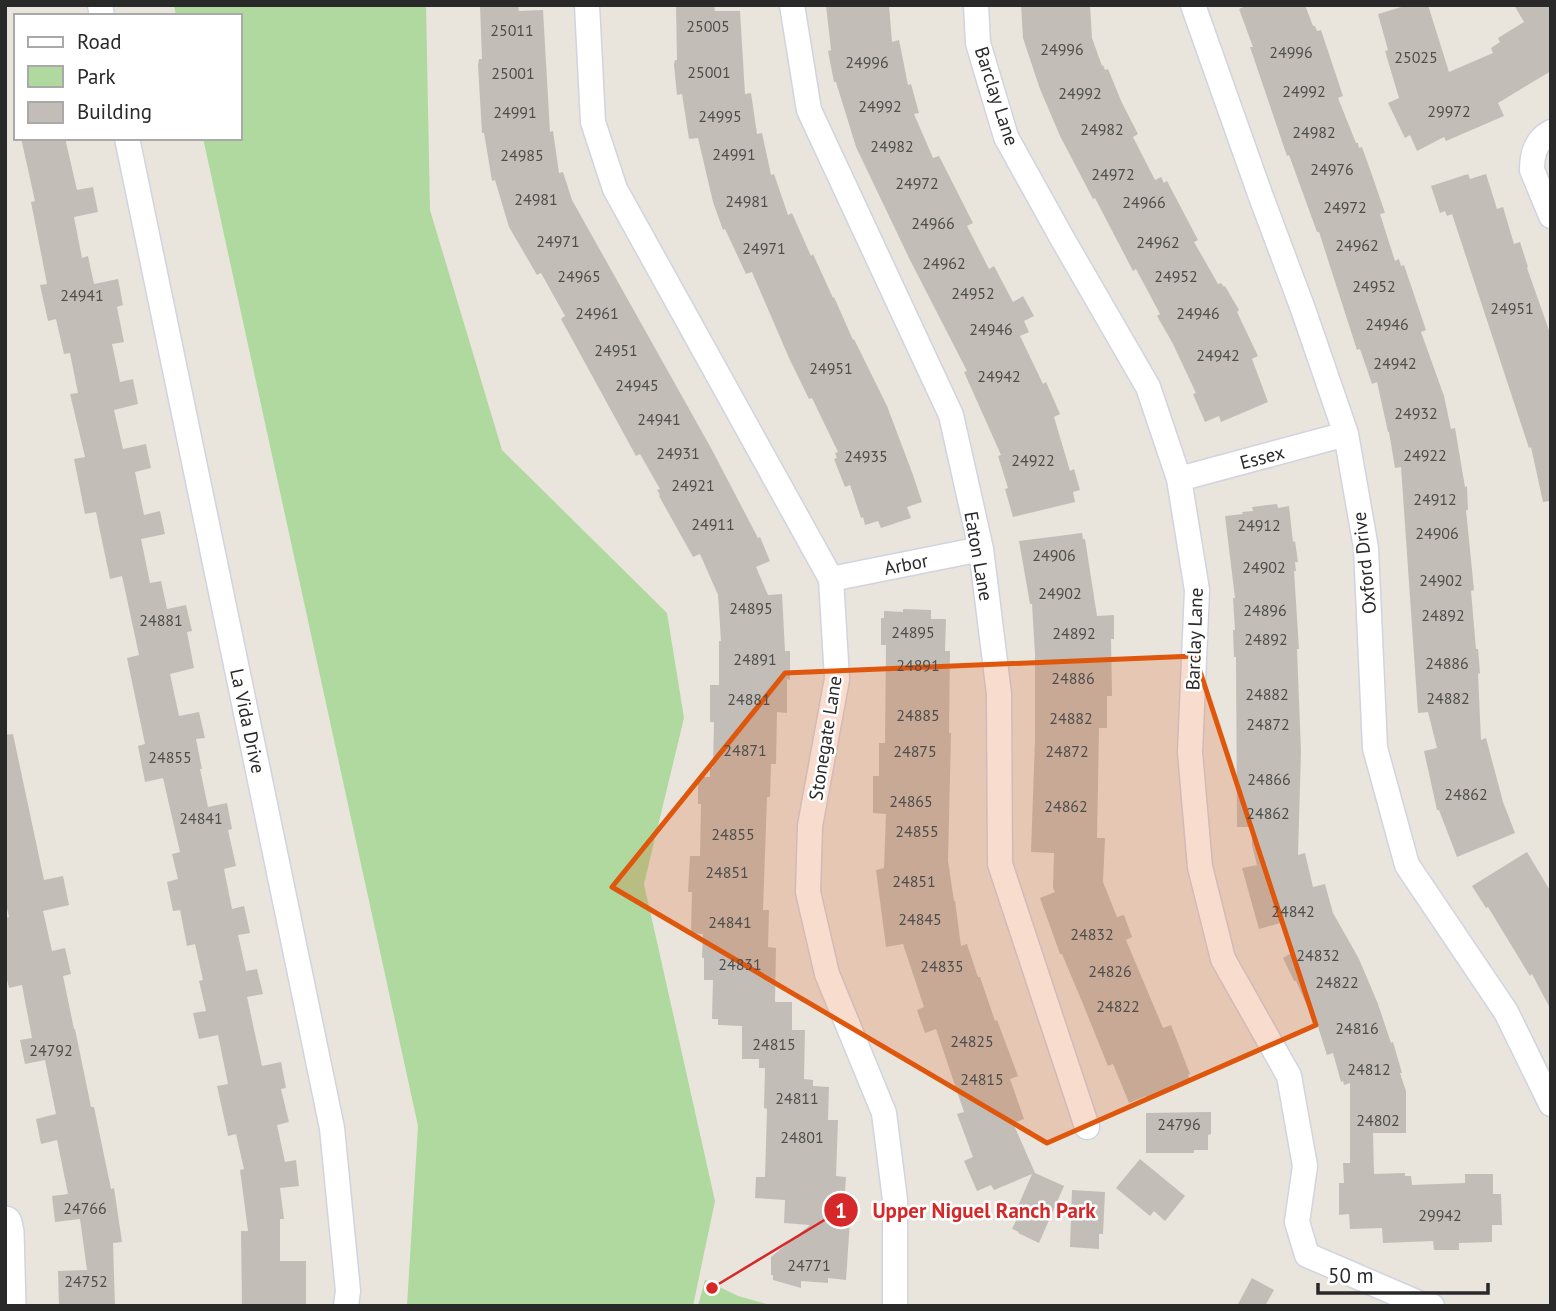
<svg xmlns="http://www.w3.org/2000/svg" width="1556" height="1311" font-family="'PT Sans',sans-serif">
	<rect width="100%" height="100%" fill="#e9e4dc"/>
	<path fill="#b0d99f" d="M174 5H426L430 210 502 450 667 613 684 718 644 884 715 1201 693 1306H407L418 1126 203 138H240V16H176Z
		M705 1280 738 1296 774 1306H698Z"/>
	<path fill="#c2beb7" d="M480 5H518L519 11 543 10 550 132 553 131 559 173 563 172 572 200 711 448 758 538 760 537 770 561 756 567 768 595 782 594 785 651H790V680L787 679V713L777 712 776 764H771L770 797H767L763 910H769L768 947 776 948 775 1002H792V1030H805L804 1079 813 1080V1086L829 1087 828 1120H838L836 1176 846 1177 844 1206H851L846 1280 828 1278V1283L801 1281V1288L773 1280V1275H771V1257L810 1225 784 1223 785 1200 755 1198 756 1177H765L767 1109 764 1108 765 1068H759V1059H742V1026L718 1025V1019H712L713 980H704V958H702L703 934 691 933 692 892H688L690 856H700L701 804H698V777H710V768H713L714 722H710V685H719V641H721L718 595 700 554 693 557 659 496 660 495 657 490 660 489 640 454 636 456 561 319 565 316 541 273 537 275 509 227 495 180 492 181 484 133H482L478 65 479 59H482Z
		M676 5H714L715 11H740L745 94 751 93 757 134 762 133 771 175 774 174 788 215 792 213 811 256 813 254 833 298 834 297 853 340 854 339 887 406 913 475 922 502 907 507 911 518 881 528 878 521 865 525 863 517 861 518 850 485 845 487 834 459 837 458 835 453 838 452 812 398 809 399 789 358 752 272 746 274 725 229 723 230 713 202 698 138 689 139 682 94 677 95 674 65 675 60H677Z
		M826 5H889L892 42 899 40 908 85 911 84 919 113 914 114 933 158 939 156 973 223 967 226 989 269 994 266 1013 302 1023 296 1034 316 1024 321 1029 332 1020 336 1043 384 1046 382 1060 414 1054 417 1070 471 1074 469 1080 490 1073 492 1075 502 1013 517 1005 489 1008 488 998 456 1001 455 964 372 967 371 910 260 856 147 836 82H834L828 51 831 50Z
		M1021 5H1090L1092 38 1102 66 1103 65 1105 70 1108 69 1122 103 1138 134 1133 137 1155 180 1161 177 1164 183 1167 181 1198 240 1194 242 1218 284 1221 283 1224 287 1225 286 1239 310 1237 312 1258 356 1252 359 1268 402 1221 422 1219 416 1205 422 1193 394 1196 393 1172 342 1157 316 1160 314 1136 269 1133 271 1095 198 1093 199 1060 136 1040 89 1023 38Z
		M1248 5H1305L1313 26H1315L1317 31 1321 30 1343 96 1338 98 1356 143H1358L1359 148 1362 147 1372 175 1385 213 1380 214 1395 261 1399 259 1401 266 1404 265 1426 330 1421 332 1444 396 1451 429 1455 428 1465 487 1467 486 1468 510H1466L1474 590 1471 591 1476 649H1478L1480 673 1478 674 1481 740 1486 738 1503 802 1515 833 1457 857 1439 810H1437L1424 751 1437 748 1428 712 1418 713 1401 467 1395 468 1389 432H1388L1377 382 1372 384 1360 349 1357 350 1319 232H1317L1289 155 1287 156 1250 47H1253L1239 9Z
		M1408 5H1428L1449 72 1493 53 1491 48 1500 42 1498 38 1524 22 1514 5H1551V71L1498 103 1504 116 1446 141 1444 137 1417 151 1410 135 1405 138 1388 103 1399 98 1385 51 1388 50 1378 14Z
		M21 138H65L77 190 93 187 98 212 74 217 82 258 88 256 94 284 118 279 123 305 117 307 124 342 112 344 120 382 133 379 138 404 114 410 123 449 146 444 151 468 135 472 144 515 160 511 165 534 141 539 150 583 161 581 167 609 186 605 192 631 187 632 194 668 170 674 179 716 199 712 205 738 196 739 202 769H200L208 807 227 803 232 829 228 830 236 866 224 869 232 909 244 906 250 933 238 935 246 971 257 969 263 994 247 997 262 1066 281 1062 286 1088 281 1089 289 1122 277 1125 285 1162 296 1160 299 1186 280 1188 284 1219H280V1261H306V1306H242L241 1231H248L240 1170 244 1169 236 1134 228 1136 217 1086 228 1084 218 1035 199 1039 193 1013 206 1011 199 981 203 980 195 944 187 946 180 910 173 911 167 882 178 879 172 854 180 852 163 778 145 782 138 746 145 744 127 658 139 655 122 576 110 579 96 512 85 514 74 459 85 457 70 394 78 393 70 353 64 354 56 319 48 321 40 285 47 284 31 202 35 201Z
		M1468 174 1470 179 1486 174 1497 209 1503 207 1514 244 1520 242 1528 267 1527 268 1551 336V501L1543 502 1531 447 1529 448 1452 214 1447 216 1445 211 1440 213 1431 186Z
		M1277 504 1278 508 1289 506 1293 542 1295 541 1298 562H1295L1296 571H1294L1299 649H1297L1301 751 1298 855 1305 853 1313 887 1325 884 1333 913 1359 959 1378 1004 1391 1043 1393 1042 1402 1073H1400L1406 1091V1133H1373L1374 1174 1405 1173V1176H1411L1412 1185 1465 1183V1174H1493V1194H1501L1502 1225H1492V1242L1459 1243V1250H1434L1433 1241 1383 1243 1382 1228 1350 1229 1349 1214 1339 1215V1183H1344L1343 1163H1350V1083L1344 1085 1343 1081 1341 1082 1333 1053 1327 1055 1312 1008 1309 1010 1296 981H1294L1283 958 1293 952 1284 922 1259 929 1242 868 1257 865 1252 845V827H1237L1236 657H1234L1233 630H1235L1233 598H1235L1225 516 1243 514 1242 512 1253 511 1252 507Z
		M1082 533 1083 539H1085L1097 616 1114 615V639H1111L1112 696H1107V728H1099L1097 838H1105L1103 882 1117 917 1124 915 1132 937 1126 940 1163 1028 1171 1025 1190 1074 1188 1075 1190 1080 1146 1098V1096L1129 1103 1113 1064 1108 1066 1083 1004 1062 954H1060L1040 898 1055 892 1053 888 1054 853 1031 852 1035 740V654L1032 604H1030L1019 541Z
		M903 609 931 610V619H946L945 651H950L949 733H951L948 861 954 901H955L961 946 967 944 978 977H980L995 1021 997 1020 1018 1076 1010 1079 1024 1119 1013 1123 1035 1173 1064 1186 1039 1243 1018 1233 1019 1232 1012 1229 1019 1214 1015 1213 1032 1174 994 1190 991 1185 977 1191 964 1161 973 1157 957 1114 964 1112 936 1029 925 1033 917 1010 924 1007 903 944 886 947 876 870 884 868 886 814 873 813V776H879V743H885L886 645H881V618H884V611L903 612Z
		M13 734 44 880 63 876 69 905 43 911 52 951 65 948 71 974 63 976 74 1029H75L91 1107H94L111 1189 114 1188 122 1242 113 1243 115 1306H59L58 1271 87 1270 80 1219 55 1222 52 1196 68 1194 57 1140 41 1144 36 1119 56 1114 45 1060 25 1064 20 1040 32 1038 22 985 9 988 5 971V918L9 917 5 900V735Z
		M1527 852 1551 892V1010L1532 974 1530 976 1488 907 1486 908 1472 886Z
		M1211 1112V1134L1208 1135V1150H1194V1153H1146V1113Z
		M1140 1159 1185 1196 1165 1221 1154 1211 1150 1216 1116 1188Z
		M1072 1190 1105 1192 1103 1234H1099V1249L1070 1247Z
		M1252 1278 1274 1290 1265 1306H1237Z"/>
	<g fill="none" stroke-linecap="round" stroke-linejoin="round">
		<g stroke="#d1d4e0" stroke-width="27">
			<path id="street" d="M100 5 102 16
				M587 5 593 122 615 189 831 579 837 679 810 826 808 892 827 974 884 1113 895 1200V1306
				M792 5 809 110 951 415 981 549 999 694 1000 864 1087 1127
				M976 5 978 43 1006 137 1062 238 1148 387 1179 479 1197 590 1190 752 1200 867 1223 959 1289 1076 1305 1166 1297 1222 1307 1255 1423 1305 1432 1306
				M1193 5 1260 194 1303 309 1346 434 1366 548 1375 748 1407 865 1506 1012 1551 1104
				M1551 132C1536 140 1532 153 1532 170L1551 216
				M127 138 332 1128 348 1291 346 1306
				M1179 479 1346 434
				M831 579 981 549"/>
		</g>
		<g stroke="#d1d4e0" stroke-width="36">
			<path id="secondary" d="M5 1223 7 1232 9 1306"/>
		</g>
		<use href="#street" stroke="#fff" stroke-width="24"/>
		<use href="#secondary" stroke="#fff" stroke-width="33"/>
	</g>
	<path fill="#de570d" fill-opacity="0.2" stroke="#de570d" stroke-width="5" stroke-linejoin="round" d="M1195 656 1316 1025 1047 1143 612 887 785 673Z"/>
	<g text-anchor="middle" stroke-width="5" stroke-linejoin="round" paint-order="stroke">
		<g font-size="16" fill="#4f4e4c">
			<text x="708" y="32">25005</text>
			<text x="512" y="36">25011</text>
			<text x="1062" y="55">24996</text>
			<text x="1291" y="58">24996</text>
			<text x="1416" y="63">25025</text>
			<text x="867" y="68">24996</text>
			<text x="709" y="78">25001</text>
			<text x="513" y="79">25001</text>
			<text x="1304" y="97">24992</text>
			<text x="1080" y="99">24992</text>
			<text x="880" y="112">24992</text>
			<text x="1449" y="117">29972</text>
			<text x="515" y="118">24991</text>
			<text x="720" y="122">24995</text>
			<text x="1102" y="135">24982</text>
			<text x="1314" y="138">24982</text>
			<text x="892" y="152">24982</text>
			<text x="734" y="160">24991</text>
			<text x="522" y="161">24985</text>
			<text x="1332" y="175">24976</text>
			<text x="1113" y="180">24972</text>
			<text x="917" y="189">24972</text>
			<text x="536" y="205">24981</text>
			<text x="747" y="207">24981</text>
			<text x="1144" y="208">24966</text>
			<text x="1345" y="213">24972</text>
			<text x="933" y="229">24966</text>
			<text x="558" y="247">24971</text>
			<text x="1158" y="248">24962</text>
			<text x="1357" y="251">24962</text>
			<text x="764" y="254">24971</text>
			<text x="944" y="269">24962</text>
			<text x="579" y="282">24965</text>
			<text x="1176" y="282">24952</text>
			<text x="1374" y="292">24952</text>
			<text x="973" y="299">24952</text>
			<text x="82" y="301">24941</text>
			<text x="1512" y="314">24951</text>
			<text x="597" y="319">24961</text>
			<text x="1198" y="319">24946</text>
			<text x="1387" y="330">24946</text>
			<text x="991" y="335">24946</text>
			<text x="616" y="356">24951</text>
			<text x="1218" y="361">24942</text>
			<text x="1395" y="369">24942</text>
			<text x="831" y="374">24951</text>
			<text x="999" y="382">24942</text>
			<text x="637" y="391">24945</text>
			<text x="1416" y="419">24932</text>
			<text x="659" y="425">24941</text>
			<text x="678" y="459">24931</text>
			<text x="1425" y="461">24922</text>
			<text x="866" y="462">24935</text>
			<text x="1033" y="466">24922</text>
			<text x="693" y="491">24921</text>
			<text x="1435" y="505">24912</text>
			<text x="713" y="530">24911</text>
			<text x="1259" y="531">24912</text>
			<text x="1437" y="539">24906</text>
			<text x="1054" y="561">24906</text>
			<text x="1264" y="573">24902</text>
			<text x="1441" y="586">24902</text>
			<text x="1060" y="599">24902</text>
			<text x="751" y="614">24895</text>
			<text x="1265" y="616">24896</text>
			<text x="1443" y="621">24892</text>
			<text x="161" y="626">24881</text>
			<text x="913" y="638">24895</text>
			<text x="1074" y="639">24892</text>
			<text x="1266" y="645">24892</text>
			<text x="755" y="665">24891</text>
			<text x="1447" y="669">24886</text>
			<text x="918" y="671">24891</text>
			<text x="1073" y="684">24886</text>
			<text x="1267" y="700">24882</text>
			<text x="1448" y="704">24882</text>
			<text x="749" y="705">24881</text>
			<text x="918" y="721">24885</text>
			<text x="1071" y="724">24882</text>
			<text x="1268" y="730">24872</text>
			<text x="745" y="756">24871</text>
			<text x="915" y="757">24875</text>
			<text x="1067" y="757">24872</text>
			<text x="170" y="763">24855</text>
			<text x="1269" y="785">24866</text>
			<text x="1466" y="800">24862</text>
			<text x="911" y="807">24865</text>
			<text x="1066" y="812">24862</text>
			<text x="1268" y="819">24862</text>
			<text x="201" y="824">24841</text>
			<text x="917" y="837">24855</text>
			<text x="733" y="840">24855</text>
			<text x="727" y="878">24851</text>
			<text x="914" y="887">24851</text>
			<text x="1293" y="917">24842</text>
			<text x="920" y="925">24845</text>
			<text x="730" y="928">24841</text>
			<text x="1092" y="940">24832</text>
			<text x="1318" y="961">24832</text>
			<text x="740" y="970">24831</text>
			<text x="942" y="972">24835</text>
			<text x="1110" y="977">24826</text>
			<text x="1337" y="988">24822</text>
			<text x="1118" y="1012">24822</text>
			<text x="1357" y="1034">24816</text>
			<text x="972" y="1047">24825</text>
			<text x="774" y="1050">24815</text>
			<text x="51" y="1056">24792</text>
			<text x="1369" y="1075">24812</text>
			<text x="982" y="1085">24815</text>
			<text x="797" y="1104">24811</text>
			<text x="1378" y="1126">24802</text>
			<text x="1179" y="1130">24796</text>
			<text x="802" y="1143">24801</text>
			<text x="85" y="1214">24766</text>
			<text x="1440" y="1221">29942</text>
			<text x="809" y="1271">24771</text>
			<text x="86" y="1287">24752</text>
		</g>
		<g font-size="19" fill="#292929" stroke="#fff">
			<text transform="translate(997 96) rotate(72)" y="7">Barclay Lane</text>
			<text transform="translate(1262 457) rotate(-15)" y="7">Essex</text>
			<text transform="translate(979 556) rotate(80)" y="7">Eaton Lane</text>
			<text transform="translate(1364 563) rotate(-96)" y="7">Oxford Drive</text>
			<text transform="translate(906 564) rotate(-11)" y="7">Arbor</text>
			<text transform="translate(1194 639) rotate(-88)" y="7">Barclay Lane</text>
			<text transform="translate(248 721) rotate(78)" y="7">La Vida Drive</text>
			<text transform="translate(825 738) rotate(-81)" y="7">Stonegate Lane</text>
		</g>
	</g>
	<path fill="none" stroke="#d62828" stroke-width="2.5" d="M712 1288L841 1210"/>
	<g fill="#d62828" stroke="#fff" stroke-width="2.5">
		<circle cx="712" cy="1288" r="7"/>
		<circle cx="841" cy="1210" r="18"/>
	</g>
	<g font-size="21" text-anchor="middle" font-weight="bold" fill="#fff">
		<text x="841" y="1218">1</text>
	</g>
	<g font-size="21" text-anchor="middle" font-weight="bold" fill="#d62828" stroke="#fff" stroke-width="5" stroke-linejoin="round" paint-order="stroke">
		<text x="984" y="1218">Upper Niguel Ranch Park</text>
	</g>
	<rect width="1556" height="1311" fill="none" stroke="#292929" stroke-width="14"/>
	<rect x="14" y="14" width="228" height="126" fill="#ffffff" stroke="#a9a9a9" stroke-width="2"/>
	<rect x="28" y="37" width="35" height="10" fill="#ffffff" stroke="#a9a9a9" stroke-width="2"/>
	<text x="77" y="49" font-size="21" fill="#292929">Road</text>
	<rect x="28" y="66" width="35" height="21" fill="#b0d99f" stroke="#a9a9a9" stroke-width="2"/>
	<text x="77" y="84" font-size="21" fill="#292929">Park</text>
	<rect x="28" y="102" width="35" height="21" fill="#c2beb7" stroke="#a9a9a9" stroke-width="2"/>
	<text x="77" y="119" font-size="21" fill="#292929">Building</text>
	<path d="M1318 1283v10h170v-10" fill="none" stroke="#292929" stroke-width="3.5"/>
	<text x="1328" y="1283" font-size="21" fill="#292929" stroke="#ffffff" stroke-width="5" paint-order="stroke">50 m</text>
</svg>
